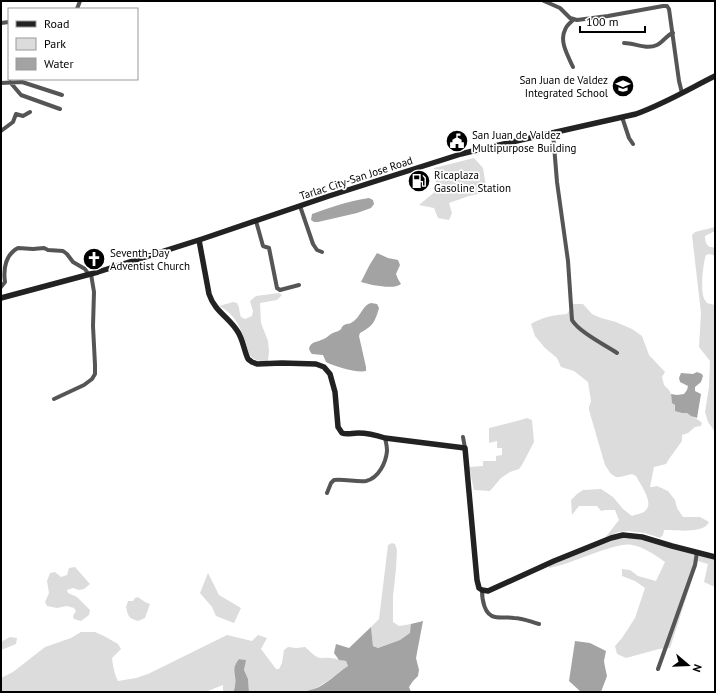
<svg xmlns="http://www.w3.org/2000/svg" width="716" height="693" font-family="'PT Sans',sans-serif">
	<rect width="100%" height="100%" fill="#fff"/>
	<path fill="#dcdcdc" d="M474 158 483 168 487 192 469 196 449 203 452 213 449 220 438 218 434 208 419 205 437 190 434 168Z
		M715 227V231L705 236C705 242 707 249 715 247V256L710 254 706 255C703 263 701 286 703 295 703 298 706 301 707 303L715 305V432L708 422 705 412 709 387 710 361 699 347 701 313 692 235 695 232Z
		M279 293 282 295 277 300 260 303 261 323 268 341 269 351 268 361C263 361 258 362 253 358 248 355 248 349 246 344 241 328 235 314 219 306L233 302 237 303C240 308 239 312 241 317L245 319 252 316 253 311 250 301 256 296Z
		M573 304H583L592 314 601 318 616 322 632 329 642 336 649 355 665 372 662 377 664 385 669 390 671 394 672 402 682 413H687C692 417 697 418 702 423L701 426 695 427 688 433 682 435V441L669 459 666 464 654 467 650 487H652L657 486 668 491 675 500 677 508 683 517H700L709 522C704 534 675 530 664 530L663 535 660 538 645 533 628 531 618 532 605 538 619 520 615 510H605L601 511 597 506H579L572 515 571 500 577 494 583 490 601 489 613 497 623 509 632 516C636 514 642 514 645 511 655 503 640 484 636 476L632 474 620 477H616L611 474 605 465 600 448 589 410V407L591 401 588 382 574 371 561 367 557 358 545 348 535 336 531 324C542 317 554 315 567 314Z
		M527 418 532 420 534 442 522 465 519 469 510 472 501 478 490 491 474 490 469 467 483 466V461H496V456L502 455V448H497V441L489 443V428L517 421Z
		M620 537 634 538 715 560V587L704 582 708 564 698 561 670 648 659 649 626 658 617 654 615 646 622 638 635 618 645 588 635 581 622 576V569L630 570 638 576 656 581 665 562C655 555 644 547 632 545 620 542 586 557 573 561 566 564 557 566 549 568V564Z
		M392 543 395 544 397 550 396 569 393 596V622L399 626 411 624V633L400 640 378 648 373 646 371 627 379 619 388 545Z
		M75 567 90 584 84 589 79 590 73 588 67 590 68 593 77 597 90 610 89 615 81 621 74 619 73 616 76 611 74 608 67 606 57 608 47 606 45 602 49 593 47 581 50 573 55 572 61 577 67 575 69 568Z
		M208 573 219 595 241 608 234 623 216 616 212 607 200 593Z
		M138 597 145 602 150 604 145 618 138 621C128 618 128 616 126 607L128 601H133L135 598Z
		M81 632H95L104 636 118 644 121 649 112 658C113 666 114 673 118 681L136 678 148 674 227 635 252 641 258 635 267 638 261 649 276 669H279L282 663 284 650 288 647 296 648 305 647C309 650 313 655 317 657 322 659 326 657 330 658 335 658 341 661 346 661L348 666C337 673 328 682 316 688 313 690 308 690 305 692H249L248 679 244 670 245 660 239 659C231 669 236 675 235 685 235 688 234 690 233 692H223V685L208 691V692H1V678L13 672 45 647 71 638Z
		M10 637 17 638 16 644 1 650V642Z"/>
	<path fill="#a3a3a3" d="M369 198 373 200 374 204 371 208 357 213 318 222H314L311 220 312 214C331 207 349 201 369 198Z
		M377 253 388 258 398 260 400 265 396 274 398 279 401 284C394 290 371 285 361 282L369 266Z
		M371 303 377 304 379 308C375 322 373 326 360 333L359 336 366 367V371C356 373 336 367 326 362L323 355 312 354C310 352 308 349 310 346 312 342 317 342 321 340 325 339 328 336 331 334 334 332 337 332 340 330 343 328 340 328 344 325 348 323 350 325 355 320 361 315 363 305 371 303Z
		M697 372 702 374 703 376 701 382 695 387V391L701 394 697 418 691 416 687 413H682L675 411V405L672 403 671 394 677 395 684 394 687 390 688 386 680 382 679 378 681 373 693 374Z
		M423 621 416 658 419 670 418 676 413 681 409 687 411 692H305C308 690 311 690 314 689 326 685 337 673 348 666L346 661 339 660 334 653 336 644 349 648 371 627 373 646 378 648 400 640 410 633 411 624Z
		M575 641 590 643 606 651 604 661 605 667 607 676 601 692H581L569 681Z
		M239 659 246 660 244 670 248 679 249 692H233C234 690 235 688 235 685 237 675 230 670 239 659Z"/>
	<g fill="none" stroke-linecap="round" stroke-linejoin="round">
		<path stroke="#555" stroke-width="4" d="M544 1 560 8 570 18 577 20 608 16 663 6H667L669 9 679 81 682 93
			M77 9 80 1
			M1 23 9 22
			M624 43C635 43 646 50 657 45 664 42 666 35 673 33
			M573 67C568 56 559 41 565 30 566 26 570 23 573 20
			M10 82 21 95 60 109
			M1 83 22 82 62 95
			M622 117 629 138 633 144
			M1 131 13 122 16 114 23 116 30 112
			M553 133 557 182 568 261 572 320C579 332 605 345 617 353
			M300 206 313 244 317 250 322 252
			M256 221 263 246 269 248 277 288 280 290 299 285
			M1 287 5 282C3 268 6 254 18 248L33 249 44 248 48 250 63 251 67 254 73 262 85 269 89 275
			M54 399 84 385 92 379 95 374V365L93 326 94 292 91 274
			M463 437 465 448
			M327 493 331 483 334 480C345 479 356 482 366 481 379 478 386 462 387 451 387 446 386 442 385 438
			M482 590C482 599 484 615 495 617 501 618 508 617 514 618 523 618 531 622 539 624
			M658 669 695 565 697 552"/>
		<path stroke="#222" stroke-width="5.5" d="M199 240 209 294C215 312 229 317 238 332 243 340 244 350 248 359L252 362 257 364 282 363 316 364 324 367 330 374 335 392 338 427 342 433C347 435 352 433 358 433 368 433 376 435 385 438L465 448 477 580 479 588 482 590 488 591 554 561 611 538 623 535 642 537 672 546 715 557
			M1 298 98 272 202 239 329 196 461 154 481 149 636 114C664 104 689 89 715 76"/>
	</g>
	<defs>
		<g id="school-disc" transform="scale(1.15)"><circle r="9.5" fill="#000" stroke="#fff"/><path d="M0-5L7-2L0 1L-7-2ZM-4 1L0 2.5L4 1V4Q0 6-4 4Z" fill="#fff"/></g>
		<g id="civic-disc" transform="scale(1.15)"><circle r="9.5" fill="#000" stroke="#fff"/><path d="M-.6-6.5H3V-4.5H.6V-3L4-1V1h2V6H-6V1h2V-1L-.6-3ZM-1.2 2.5V6h2.4V2.5Z" fill="#fff"/></g>
		<g id="fuel-disc" transform="scale(1.15)"><circle r="9.5" fill="#000" stroke="#fff"/><path d="M-5.5-6h7V0h2V4h1.3V-2.5L3-4.5l.8-.8L6-3V5H2.5V1h-1V6h-7ZM-4.2-4.7v3.2H.2V-4.7Z" fill="#fff"/></g>
		<g id="church-disc" transform="scale(1.15)"><circle r="9.5" fill="#000" stroke="#fff"/><path d="M-1.2-6h2.4v3.5h3.3v2.4h-3.3V6h-2.4V-.1h-3.3v-2.4h3.3Z" fill="#fff"/></g>
	</defs>
	<g fill-rule="evenodd">
		<use href="#school-disc" x="623" y="86"/>
		<use href="#civic-disc" x="457" y="141"/>
		<use href="#fuel-disc" x="419" y="181"/>
		<use href="#church-disc" x="94" y="259"/>
	</g>
	<g text-anchor="middle" stroke-width="3.5" stroke-linejoin="round" paint-order="stroke">
		<g font-size="11" fill="#000" stroke="#fff" text-anchor="start">
			<text x="608" y="84" text-anchor="end">San Juan de Valdez<tspan x="608" dy="13">Integrated School</tspan></text>
			<text x="472" y="139">San Juan de Valdez<tspan x="472" dy="13">Multipurpose Building</tspan></text>
			<text x="434" y="179">Ricaplaza<tspan x="434" dy="13">Gasoline Station</tspan></text>
			<text x="110" y="257">Seventh-Day<tspan x="110" dy="13">Adventist Church</tspan></text>
		</g>
		<g font-size="11" fill="#000" stroke="#fff">
			<text transform="translate(356 178) rotate(-18)" y="4">Tarlac City-San Jose Road</text>
		</g>
	</g>
	<rect width="716" height="693" fill="none" stroke="#000000" stroke-width="4"/>
	<rect x="8" y="8" width="130" height="72" fill="#ffffff" stroke="#999999"/>
	<rect x="16" y="21" width="20" height="6" fill="#222222" stroke="#999999"/>
	<text x="44" y="28" font-size="12" fill="#000000">Road</text>
	<rect x="16" y="38" width="20" height="12" fill="#dcdcdc" stroke="#999999"/>
	<text x="44" y="48" font-size="12" fill="#000000">Park</text>
	<rect x="16" y="58" width="20" height="12" fill="#a3a3a3" stroke="#999999"/>
	<text x="44" y="68" font-size="12" fill="#000000">Water</text>
	<g transform="translate(688 665) rotate(109)" stroke="#ffffff" stroke-width="3" paint-order="stroke">
	<path d="M0-3L7 15L0 10L-7 15Z" fill="#000000"/>
	<text y="-6" font-size="11" font-weight="bold" text-anchor="middle" fill="#000000">N</text>
	</g>
	<path d="M580 26v6h65v-6" fill="none" stroke="#000000" stroke-width="2"/>
	<text x="586" y="26" font-size="12" fill="#000000" stroke="#ffffff" stroke-width="3" paint-order="stroke">100 m</text>
</svg>
